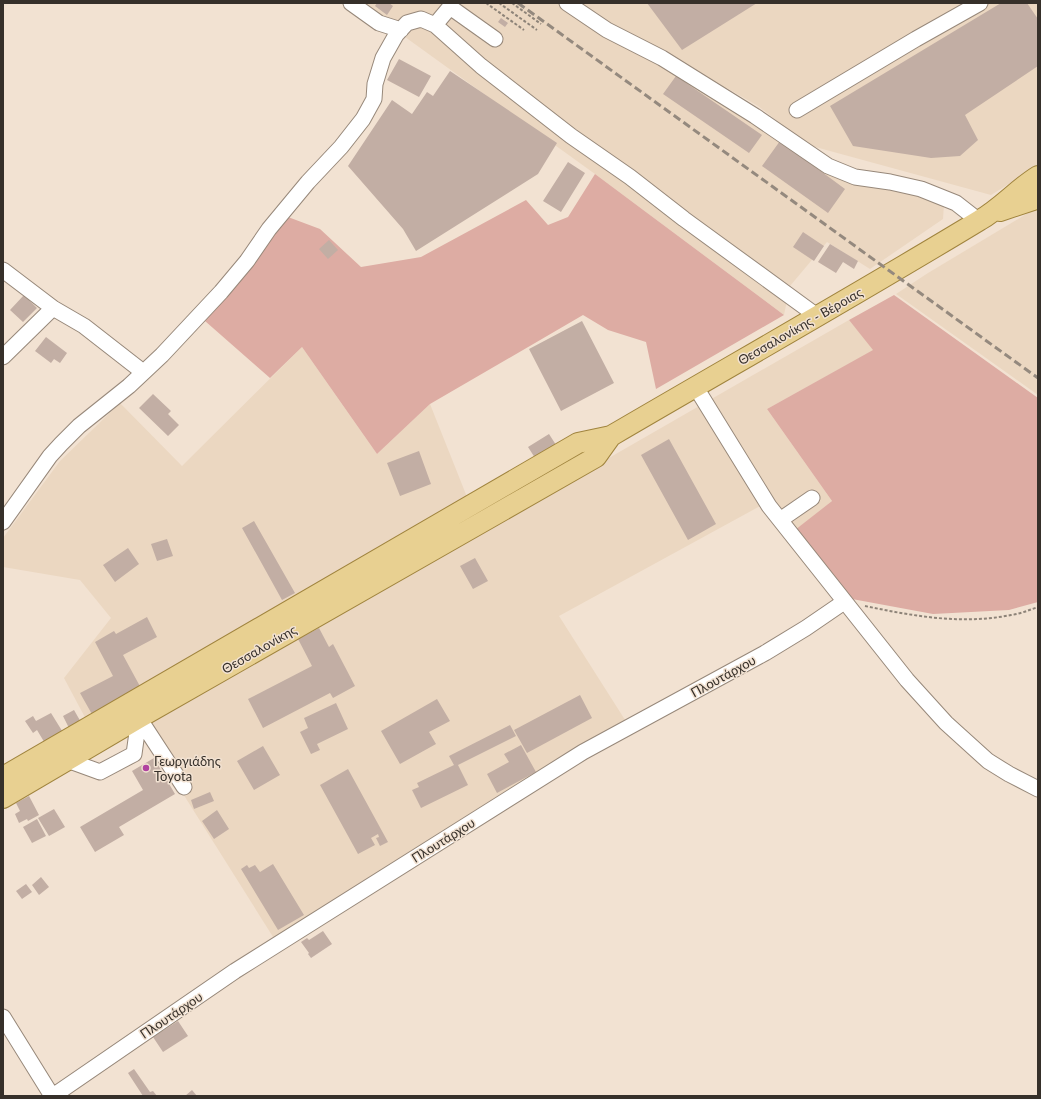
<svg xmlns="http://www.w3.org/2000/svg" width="1041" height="1099" font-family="Lato,sans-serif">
	<rect width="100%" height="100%" fill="#f2e2d2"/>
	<path fill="#ebd7c1" d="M358 3H1038V166L991 195 808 145 758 106 725 87 850 180 888 183 944 204 943 219 870 269 827 242 790 286 784 315 595 174Z
		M1038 207V395L896 294 928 273Z
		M849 320 874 350 767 409 832 501 787 537 762 505 559 616 627 723 587 756 367 897 280 948 141 727Z
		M302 347 377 454 430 404 469 502 88 723 64 678 111 618 80 580 3 567V538L60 461 120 403 182 466Z"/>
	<path fill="#ddaca3" d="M595 174 784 315 656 389 646 342 608 330 583 315 430 404 377 454 302 347 270 378 205 321 288 217 320 229 361 267 421 257 526 200 548 225 568 217Z
		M894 295 1038 398V602L1009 610 933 614 852 599 795 530 832 501 767 409 873 350 849 320Z"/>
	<path fill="#c2aea4" d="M377 3H389L393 6 387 15 375 6Z
		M647 3H757L682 50Z
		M1001 3H1027L1038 19V66L965 115 978 140 960 156 931 158 853 146 830 106Z
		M501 18 508 23 505 27 498 22Z
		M399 59 431 76 419 97 387 80Z
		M450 71 557 143 538 174 416 251 403 229 348 166 392 100 412 114 427 92 433 96Z
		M676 76 762 135 749 153 663 94Z
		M780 141 845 189 828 213 762 166Z
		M568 162 585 173 561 212 543 201Z
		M803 232 824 246 814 261 793 247Z
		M329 240 338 250 328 259 319 249Z
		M830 244 858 261 854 269 843 262 836 273 818 262Z
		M24 295 37 308 23 322 10 310Z
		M582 321 614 383 561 411 529 349Z
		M46 337 67 353 60 363 54 359 51 363 35 351Z
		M153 394 171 411 168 414 179 425 168 436 139 408Z
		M549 434 558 448 537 461 528 447Z
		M669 439 716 524 688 540 641 455Z
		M419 451 431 484 400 496 387 463Z
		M254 521 295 593 282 600 242 528Z
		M167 539 173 556 157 561 151 544Z
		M128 548 139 564 115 582 103 565Z
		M475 558 488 581 473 589 460 566Z
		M147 617 157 637 123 655 142 690 93 716 80 693 113 676 95 642 114 631 116 634Z
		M319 628 329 647 333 644 355 686 333 698 330 693 263 728 248 699 312 666 298 639Z
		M580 695 592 718 527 753 514 730Z
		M437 699 450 721 429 732 436 744 400 764 381 731Z
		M336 703 348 729 317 744 320 750 311 754 300 732 308 728 304 718Z
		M74 710 82 724 70 730 63 716Z
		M51 713 64 734 46 745 37 730 33 733 25 721 33 716 36 721Z
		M510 725 516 736 458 765 468 785 421 808 412 790 419 787 417 783 454 765 449 756Z
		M521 745 536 772 497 793 487 774 509 762 504 754Z
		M263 746 280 775 254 790 237 761Z
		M154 758 175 794 119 827 124 835 95 852 80 827 143 790 132 771Z
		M348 769 388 842 380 846 376 838 379 837 378 834 371 838 375 845 358 854 320 785Z
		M210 792 214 801 194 809 191 800Z
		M29 796 39 815 28 821 27 819 19 823 15 814 20 811 16 803Z
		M54 809 65 827 49 836 38 818Z
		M217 810 229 829 214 839 202 821Z
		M37 819 46 836 32 843 23 827Z
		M273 864 304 915 278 930 241 869 247 865 249 868 255 865 260 872Z
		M41 877 49 887 39 895 32 885Z
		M26 884 32 892 22 899 16 891Z
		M323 931 332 944 311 958 308 954 309 953 301 942 307 938 309 940Z
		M178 1021 188 1036 163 1052 153 1037Z
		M134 1069 150 1092 153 1091 157 1096H143L128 1073Z
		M192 1090 197 1096H185Z"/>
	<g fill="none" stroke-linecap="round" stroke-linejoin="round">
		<g stroke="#97887a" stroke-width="17">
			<path id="minor" d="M351 3 379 23 401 30
				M567 3 607 30 662 58 755 116 828 166 855 177 890 182 921 189 956 203 979 221
				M435 25 450 7 495 39
				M797 110 916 39 980 3
				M3 270 53 308 84 326 143 372
				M3 357 53 308
				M695 386 769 506 907 680 946 723 988 761 1009 774 1038 789
				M780 520 812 498
				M3 522 50 456 61 444 79 426 129 386 162 355 221 292 247 261 269 229 308 182 341 147 363 119 374 99 375 84 383 58 396 35 407 23 421 19 435 25 481 66 571 136 630 177 684 219 817 316
				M139 718 184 787
				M67 760 100 772 134 754 139 718
				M3 1017 52 1096
				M53 1096 235 971 583 752 765 653 806 628 844 602"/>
		</g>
		<g stroke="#a0843e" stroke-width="22">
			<path id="major" d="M1000 211 1033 200 1038 196
				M3 777 578 443 611 436C734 364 858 294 980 220 1001 208 1017 189 1038 176
				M3 798 139 718 596 457 611 436"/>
		</g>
		<path stroke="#8d8378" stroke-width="2" stroke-dasharray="3 2" stroke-linecap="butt" d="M486 3 524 30
			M499 3 537 30
			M512 3 541 24
			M865 606C913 616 962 625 1011 615 1020 614 1029 610 1038 607"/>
		<use href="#minor" stroke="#fff" stroke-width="15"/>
		<use href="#major" stroke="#e8d091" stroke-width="20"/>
		<path stroke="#94897e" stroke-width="3" stroke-dasharray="8 4" stroke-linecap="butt" d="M518 3 1038 378"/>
	</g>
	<circle fill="#b042a0" stroke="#f2e2d2" stroke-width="1.5" cx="146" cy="768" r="4"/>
	<g text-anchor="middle" stroke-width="3" stroke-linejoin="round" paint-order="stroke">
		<g font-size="13" fill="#36302a" stroke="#f2e2d2">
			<text transform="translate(800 326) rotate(-30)" y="5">Θεσσαλονίκης - Βέροιας</text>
			<text transform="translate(259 649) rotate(-30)" y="5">Θεσσαλονίκης</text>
			<text transform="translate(723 676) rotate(-29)" y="5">Πλουτάρχου</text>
			<text transform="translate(443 840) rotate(-32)" y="5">Πλουτάρχου</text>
			<text transform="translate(171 1015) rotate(-34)" y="5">Πλουτάρχου</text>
		</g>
		<g font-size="13" fill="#36302a" stroke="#f2e2d2" text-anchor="start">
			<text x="154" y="766">Γεωργιάδης<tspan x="154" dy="15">Toyota</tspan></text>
		</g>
	</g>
	<rect width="1041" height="1099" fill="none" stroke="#36302a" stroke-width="8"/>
</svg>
